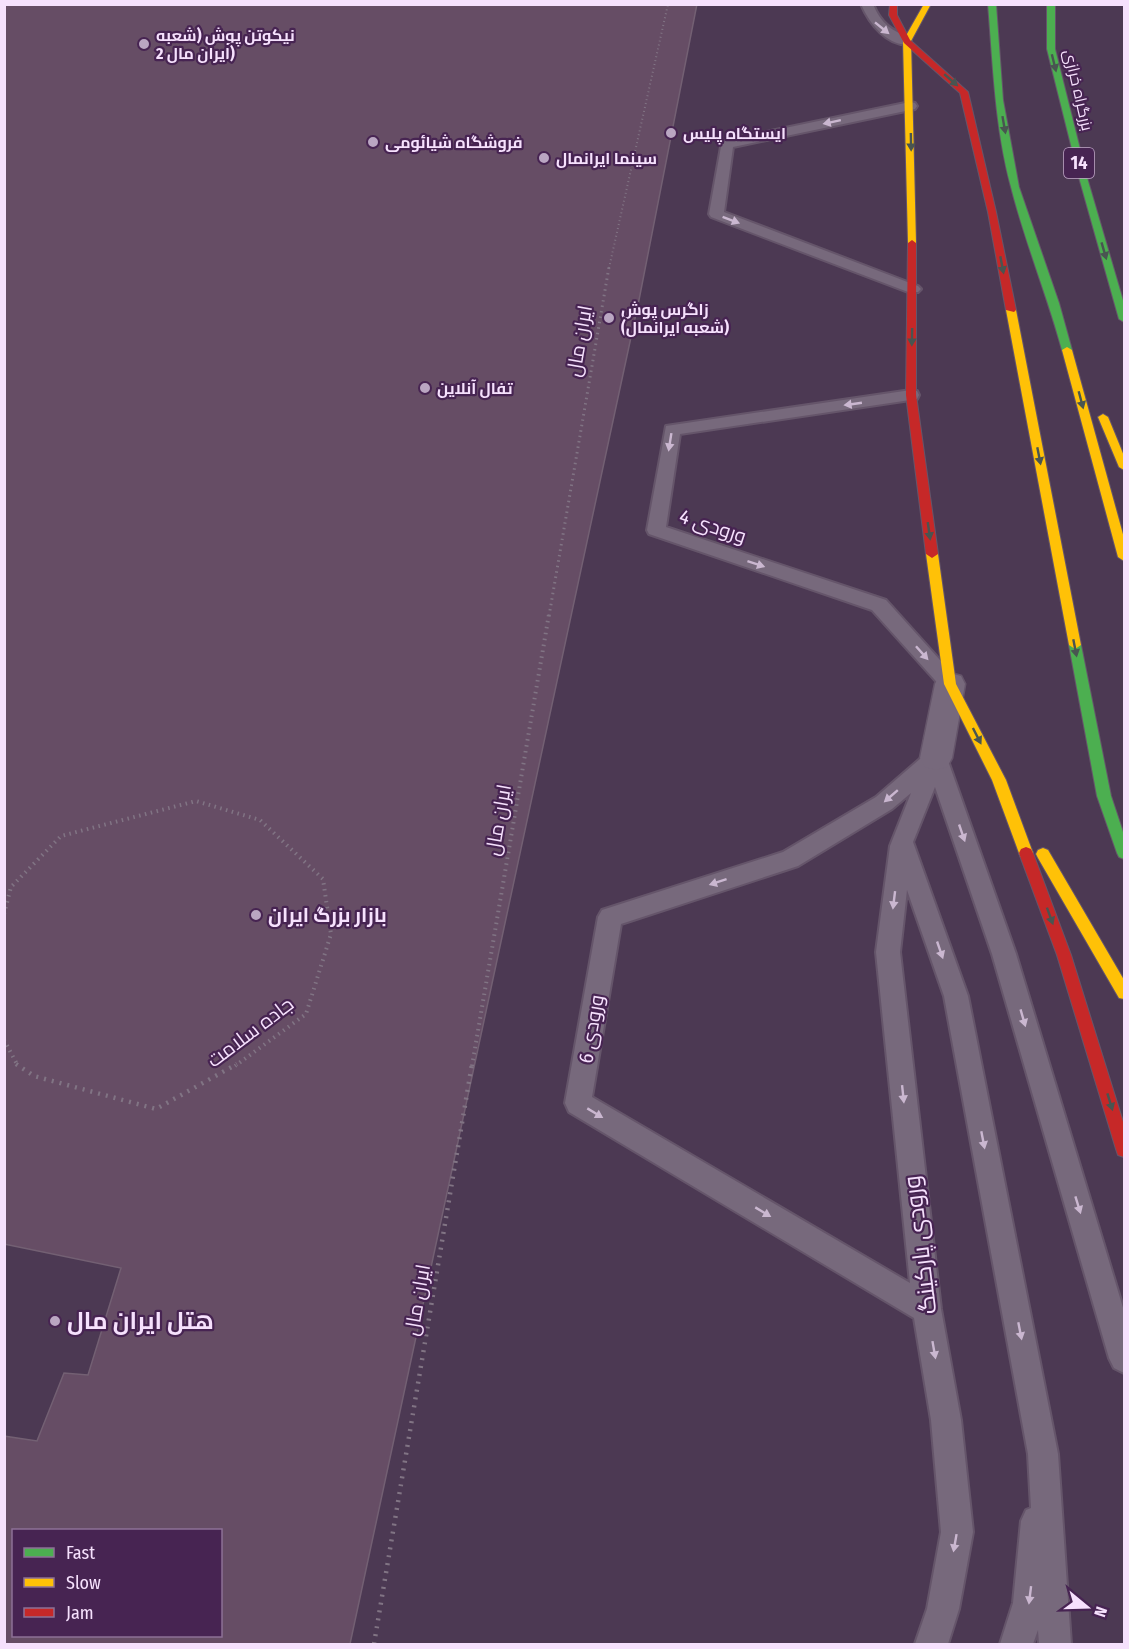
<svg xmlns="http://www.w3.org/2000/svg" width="1129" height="1649" font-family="'Fira Sans Condensed',Cairo,sans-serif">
	<rect width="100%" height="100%" fill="#4c3953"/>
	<path fill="#664d65" stroke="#736073" stroke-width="1.5" fill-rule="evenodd" d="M4 4H697L639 300 350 1644H4ZM14 1530H220V1636H14Z
		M4 1244 121 1268 88 1375 64 1373 37 1441 4 1436Z"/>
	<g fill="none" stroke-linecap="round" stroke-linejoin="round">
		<g stroke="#65556a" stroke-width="4">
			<path id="lane" d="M861 4H873C881 24 892 31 911 38V44C888 48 869 23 861 4Z
				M910 102 915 103 917 106 915 109 733 147 724 212 918 286 921 289 918 292H908L711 217 709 214 722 141Z
				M911 390 917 391 919 395 917 399 680 434 666 527 886 600 957 679 960 684 957 689 950 692 943 689 872 610 649 534 647 530 666 426Z
				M936 749 944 752 947 758 1016 954 1124 1311V1373L1114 1368 1109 1358 992 954 935 787 913 842 968 996 1058 1454 1071 1644H1039L1038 1630 1033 1644H1000L1013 1603 1021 1521 1026 1510 1031 1508 1028 1454 944 996 907 890 900 952 941 1309 961 1420 973 1532 959 1609 948 1644H915L927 1609 941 1532 931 1420 914 1318 569 1112 565 1103 598 917 602 910 783 852 876 797 928 752ZM911 793 890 846 876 952 910 1283 592 1097 621 924 798 866 892 809Z"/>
		</g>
		<g stroke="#65556a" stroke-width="3">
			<path id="street" d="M950 673 961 676 965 684 952 758 947 767 936 770 925 767 920 758 935 684 939 676Z"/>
		</g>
		<g stroke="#65556a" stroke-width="2">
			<path id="fast" d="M988 4H996L1003 100 1019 187 1059 303 1072 350 1067 353 1062 350C1047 295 1025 242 1011 187 995 128 993 66 988 4Z
				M1047 4H1055V49L1088 181 1124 304V322L1119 319 1080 181 1047 49Z
				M1075 641 1081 645 1111 796 1124 835V859L1119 857 1117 853 1097 796 1069 645Z"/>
		</g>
		<g stroke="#65556a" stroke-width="2">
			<path id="slow" d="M924 4H931L911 41 916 243 912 246 908 243 903 41Z
				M1011 307 1016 310 1081 645 1075 649 1069 645 1006 310Z
				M1067 347 1072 350 1124 538V561L1118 557 1062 350Z
				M1103 414 1108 417 1124 456V470L1119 467 1098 417Z
				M932 550 938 554 956 684 1006 780 1033 853 1031 857H1021L1019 853 992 780 944 684 926 554Z
				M1043 848 1048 850 1124 980V999L1119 998 1038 858 1036 854 1038 850Z"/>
		</g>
		<g stroke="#65556a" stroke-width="2">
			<path id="jam" d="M890 4H897V15L910 40 968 92 996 212 1016 310 1014 312 1006 310 988 212 960 93 904 43 889 15Z
				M912 240 916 243V395L938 554 932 558 926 554 906 395 908 243Z
				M1026 847 1031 849 1033 853 1071 955 1124 1125V1157L1118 1155 1116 1149 1057 955 1019 853 1021 849Z"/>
		</g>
		<path stroke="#817484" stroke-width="2" stroke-dasharray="1 3" stroke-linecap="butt" d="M609 268 668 4"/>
		<path stroke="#817484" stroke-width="3" stroke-dasharray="1.5 4" stroke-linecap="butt" d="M549 616 609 267"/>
		<path stroke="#817484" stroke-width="4" stroke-dasharray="1.5 4.5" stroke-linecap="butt" d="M4 914 11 887 61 836 196 801 260 820 323 879 331 934 306 1014 235 1066
			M4 1040 18 1066
			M472 1066 549 614"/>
		<path stroke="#817484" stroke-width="4.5" stroke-dasharray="2 6" stroke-linecap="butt" d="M16 1064 34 1076 156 1109 237 1064
			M374 1644 472 1064"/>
		<use href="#lane" fill="#77697c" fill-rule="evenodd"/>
		<use href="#street" fill="#77697c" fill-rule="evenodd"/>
		<use href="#fast" fill="#4caf50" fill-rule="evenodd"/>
		<use href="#slow" fill="#ffc107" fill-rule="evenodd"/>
		<use href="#jam" fill="#c62828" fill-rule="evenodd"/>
	</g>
	<defs><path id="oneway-solid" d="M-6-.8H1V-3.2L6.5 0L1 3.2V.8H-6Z" transform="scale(1.5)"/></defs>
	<g fill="#cab7d0">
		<use href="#oneway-solid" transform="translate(882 28) rotate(39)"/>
		<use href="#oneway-solid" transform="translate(832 122) rotate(168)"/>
		<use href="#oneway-solid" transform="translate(731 220) rotate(21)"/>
		<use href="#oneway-solid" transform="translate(853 404) rotate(172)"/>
		<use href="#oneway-solid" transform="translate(670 442) rotate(99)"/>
		<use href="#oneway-solid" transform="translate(756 564) rotate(18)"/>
		<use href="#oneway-solid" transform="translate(922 653) rotate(48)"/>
		<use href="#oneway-solid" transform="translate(891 796) rotate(139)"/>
		<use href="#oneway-solid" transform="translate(962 833) rotate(71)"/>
		<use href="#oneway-solid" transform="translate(718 882) rotate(162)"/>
		<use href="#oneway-solid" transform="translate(894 900) rotate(97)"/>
		<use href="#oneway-solid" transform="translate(940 950) rotate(71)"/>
		<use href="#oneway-solid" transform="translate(1023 1018) rotate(74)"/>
		<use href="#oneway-solid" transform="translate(903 1094) rotate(84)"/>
		<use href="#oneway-solid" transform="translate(595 1113) rotate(31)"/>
		<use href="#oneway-solid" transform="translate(983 1140) rotate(79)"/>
		<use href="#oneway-solid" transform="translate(1078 1205) rotate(73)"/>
		<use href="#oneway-solid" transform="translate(763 1212) rotate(31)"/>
		<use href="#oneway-solid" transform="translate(1020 1331) rotate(79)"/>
		<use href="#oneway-solid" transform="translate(934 1350) rotate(80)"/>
		<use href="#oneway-solid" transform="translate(955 1543) rotate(100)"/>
		<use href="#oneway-solid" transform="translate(1030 1595) rotate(97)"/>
	</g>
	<g fill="#495551">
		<use href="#oneway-solid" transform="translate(1054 63) rotate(76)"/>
		<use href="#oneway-solid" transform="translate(951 80) rotate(41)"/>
		<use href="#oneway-solid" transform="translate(1004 125) rotate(80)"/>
		<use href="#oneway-solid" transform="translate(911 142) rotate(89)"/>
		<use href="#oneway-solid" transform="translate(1104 251) rotate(74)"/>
		<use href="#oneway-solid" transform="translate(1002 265) rotate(79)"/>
		<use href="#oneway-solid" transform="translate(912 337) rotate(91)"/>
		<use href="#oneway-solid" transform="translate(1081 400) rotate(75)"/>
		<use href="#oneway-solid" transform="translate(1039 456) rotate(79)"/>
		<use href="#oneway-solid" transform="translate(929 531) rotate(82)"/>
		<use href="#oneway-solid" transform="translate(1075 648) rotate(79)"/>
		<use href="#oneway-solid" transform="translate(977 736) rotate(63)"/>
		<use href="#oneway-solid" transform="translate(1050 916) rotate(70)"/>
		<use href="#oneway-solid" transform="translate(1110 1102) rotate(73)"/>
	</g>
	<g fill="#baa6c2" stroke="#472452" stroke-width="2">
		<circle cx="144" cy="44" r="6"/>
		<circle cx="671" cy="133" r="6"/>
		<circle cx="373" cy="142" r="6"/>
		<circle cx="544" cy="158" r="6"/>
		<circle cx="609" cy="318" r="6"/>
		<circle cx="425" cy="388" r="6"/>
		<circle cx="256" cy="915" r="6"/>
		<circle cx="55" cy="1321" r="6"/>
	</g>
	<g text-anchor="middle" stroke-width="4.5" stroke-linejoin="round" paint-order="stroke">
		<g font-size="16" font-weight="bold" fill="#f6e1fd" stroke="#472452" text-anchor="start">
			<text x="156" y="41">نیکوتن پوش (شعبه<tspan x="156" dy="18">2 ایران مال)</tspan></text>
			<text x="683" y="139">ایستگاه پلیس</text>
			<text x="385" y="148">فروشگاه شیائومی</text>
			<text x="556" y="164">سینما ایرانمال</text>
			<text x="621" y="315">زاگرس پوش<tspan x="621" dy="18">(شعبه ایرانمال)</tspan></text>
			<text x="437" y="394">تفال آنلاین</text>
		</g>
		<g font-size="16" fill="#f6e1fd" stroke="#472452">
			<text transform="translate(1079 90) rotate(77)" y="6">بزرگراه خرازی</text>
		</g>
		<rect fill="#472452" stroke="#c2a8ca" stroke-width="1.5" x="1064" y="148" width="30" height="30" rx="4.5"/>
		<g font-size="18" font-weight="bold" fill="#f6e1fd">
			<text x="1079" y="169">14</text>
		</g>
		<g font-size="20" fill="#f6e1fd" stroke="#472452">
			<text transform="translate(579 341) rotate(-80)" y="7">ایران مال</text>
			<text transform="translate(713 526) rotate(18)" y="7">ورودی 4</text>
			<text transform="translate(498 820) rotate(-80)" y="7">ایران مال</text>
			<text transform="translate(591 1029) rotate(-80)" y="7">ورودی 6</text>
			<text transform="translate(250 1032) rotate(-37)" y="7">جاده سلامت</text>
			<text transform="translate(417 1300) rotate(-80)" y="7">ایران مال</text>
		</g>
		<g font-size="20" font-weight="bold" fill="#f6e1fd" stroke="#472452" text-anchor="start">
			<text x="268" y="922">بازار بزرگ ایران</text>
		</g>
		<g font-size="24" fill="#f6e1fd" stroke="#472452">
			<text transform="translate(920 1245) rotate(-97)" y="8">ورودی پارکینگ</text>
		</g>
		<g font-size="24" font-weight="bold" fill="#f6e1fd" stroke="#472452" text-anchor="start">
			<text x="67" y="1329">هتل ایران مال</text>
		</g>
	</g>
	<rect width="1129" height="1649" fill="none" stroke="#f6e1fd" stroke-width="12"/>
	<rect x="12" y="1529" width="210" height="108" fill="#472452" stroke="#8d7096" stroke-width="1.5"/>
	<rect x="24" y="1548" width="30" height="9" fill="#4caf50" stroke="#8d7096" stroke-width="1.5"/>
	<text x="66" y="1559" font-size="18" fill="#f6e1fd">Fast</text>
	<rect x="24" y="1578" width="30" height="9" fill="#ffc107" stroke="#8d7096" stroke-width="1.5"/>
	<text x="66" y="1589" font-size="18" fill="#f6e1fd">Slow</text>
	<rect x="24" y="1608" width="30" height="9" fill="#c62828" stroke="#8d7096" stroke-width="1.5"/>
	<text x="66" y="1619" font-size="18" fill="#f6e1fd">Jam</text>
	<g transform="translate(1087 1607) rotate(109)" stroke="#472452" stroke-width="4.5" paint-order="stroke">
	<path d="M0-4.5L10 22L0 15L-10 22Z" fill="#f6e1fd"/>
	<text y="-9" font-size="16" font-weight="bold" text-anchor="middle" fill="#f6e1fd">N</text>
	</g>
</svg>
